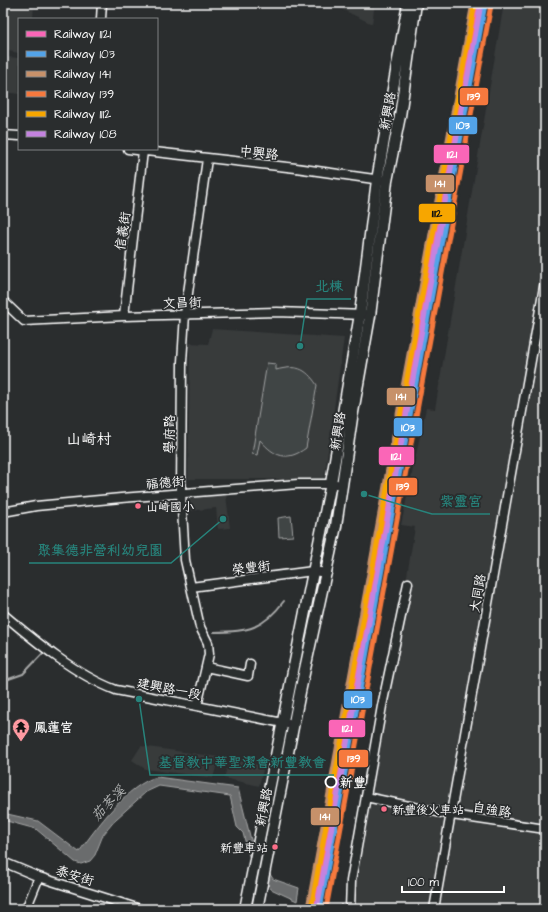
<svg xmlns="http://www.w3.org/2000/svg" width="548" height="912" font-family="'Architects Daughter','LXGW WenKai TC',sans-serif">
	<rect width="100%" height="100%" fill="#2a2d2e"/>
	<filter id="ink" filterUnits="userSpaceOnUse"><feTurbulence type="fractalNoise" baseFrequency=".025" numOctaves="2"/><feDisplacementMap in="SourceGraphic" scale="8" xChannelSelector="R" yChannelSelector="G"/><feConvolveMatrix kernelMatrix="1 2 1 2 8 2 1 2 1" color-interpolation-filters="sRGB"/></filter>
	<g filter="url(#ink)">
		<path fill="#373a3b" d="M3 3H34L33 19H19V53L3 50Z
			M329 3H375L372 24Z
			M504 3H545V909H352L415 527 401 525 426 408 435 409Z
			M8 57 19 58V94L4 92Z
			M212 329 344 338 324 479H188L190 343 208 344Z
			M226 494 230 528 218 529 216 508 190 511 189 498Z
			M141 746 219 757 213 778 145 769 132 760Z
			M230 758 264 766 259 786 224 778Z"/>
		<path fill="#414445" stroke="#a0a2a2" d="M267 363 276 364V370C296 365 305 367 317 385L306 448C287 462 275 457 260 440L257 455 252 454Z
			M291 516 293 536 279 537 278 518Z"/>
		<path fill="#6a6c6d" stroke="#a6a7a7" d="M157 777 238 788 252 844 273 879 299 888 297 901 271 889 250 860 243 833 237 827 230 796 159 786 146 792 116 819 103 835 95 855 90 861 81 864 75 862 36 829 3 820V813L38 821 79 852C96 828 128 784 157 777Z"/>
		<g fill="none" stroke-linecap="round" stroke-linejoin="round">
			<path stroke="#a6a7a7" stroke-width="2" d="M214 632C248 632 263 629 284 601
				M3 681 23 674 45 651
				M341 905 343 909"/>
			<g stroke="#fff" stroke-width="11">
				<path id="minor" d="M101 19 102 3
					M3 135 19 136
					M128 149 296 168 381 180
					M3 301 24 321 124 316 277 312 365 315
					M124 316 143 151
					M3 512 36 506 121 498 298 484H336
					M191 587 313 571 327 573
					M3 614C36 642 76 675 116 690L288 724
					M206 667 248 676 250 664
					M197 706 209 654 208 643 200 627 185 560 181 493 182 362 185 314 207 159
					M366 797 452 815 545 829
					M3 862 39 877 140 909
					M26 909 39 877
					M350 909 351 881 382 706 408 583
					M434 909 545 281"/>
			</g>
			<g stroke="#fff" stroke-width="13">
				<path id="major" d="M245 909 331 483 360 314 377 180 408 3
					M257 909 300 692 336 526 352 418 370 316 387 181 400 116 416 3"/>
			</g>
			<use href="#minor" stroke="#2a2d2e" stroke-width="8"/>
			<use href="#major" stroke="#2a2d2e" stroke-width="10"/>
			<g stroke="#fff" stroke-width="3.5">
				<path id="rail" d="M385 540 471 75 493 3"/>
			</g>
			<use href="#rail" stroke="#2a2d2e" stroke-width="2" stroke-dasharray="6" stroke-linecap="butt"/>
			<g stroke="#2a2d2e" stroke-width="8">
				<path id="rail-1" d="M314 909 479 3"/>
			</g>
			<g stroke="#2a2d2e" stroke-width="8">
				<path id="rail-2" d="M320 909 485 4"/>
			</g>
			<g stroke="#2a2d2e" stroke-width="8">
				<path id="rail-3" d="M308 908 473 3"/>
			</g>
			<g stroke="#2a2d2e" stroke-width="8">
				<path id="rail-4" d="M326 909 491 5"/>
			</g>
			<g stroke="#2a2d2e" stroke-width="8">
				<path id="rail-5" d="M311 909 475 3"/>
			</g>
			<g stroke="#2a2d2e" stroke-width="8">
				<path id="rail-6" d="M317 909 481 4"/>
			</g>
			<use href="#rail-1" stroke="#fa66b7" stroke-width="5"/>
			<use href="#rail-2" stroke="#53a3e8" stroke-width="5"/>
			<use href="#rail-3" stroke="#c7916a" stroke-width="5"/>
			<use href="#rail-4" stroke="#f6793e" stroke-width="5"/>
			<use href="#rail-5" stroke="#f7a600" stroke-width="5"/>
			<use href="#rail-6" stroke="#c483df" stroke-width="5"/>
		</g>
	</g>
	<defs>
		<g id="temple-pin" transform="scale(0.9)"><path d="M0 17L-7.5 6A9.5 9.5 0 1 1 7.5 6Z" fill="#ff9aa2" stroke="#2a2d2e"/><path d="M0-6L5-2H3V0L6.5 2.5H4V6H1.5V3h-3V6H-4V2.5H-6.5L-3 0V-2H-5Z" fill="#111"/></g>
	</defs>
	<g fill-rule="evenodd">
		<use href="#temple-pin" x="21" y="727"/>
	</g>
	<g fill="#fb6d88" stroke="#2a2d2e" stroke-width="1.5">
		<circle cx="138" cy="506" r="3.5"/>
		<circle cx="384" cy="809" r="3.5"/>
		<circle cx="275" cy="847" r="3.5"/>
	</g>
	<circle fill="#2a2d2e" stroke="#fff" stroke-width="2" cx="331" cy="782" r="5.5"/>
	<g text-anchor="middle" stroke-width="3.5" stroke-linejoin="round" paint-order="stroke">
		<g font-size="12" fill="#fff" stroke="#2a2d2e" text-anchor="start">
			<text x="146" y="511">山崎國小</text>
			<text x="392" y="814">新豐後火車站</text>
			<text x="268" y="852" text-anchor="end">新豐車站</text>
		</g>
		<g font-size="13" fill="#fff" stroke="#2a2d2e">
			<text transform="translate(387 111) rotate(-80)" y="5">新興路</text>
			<text transform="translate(259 152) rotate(6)" y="5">中興路</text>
			<text transform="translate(122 231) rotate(-81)" y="5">信義街</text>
			<text transform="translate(182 302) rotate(-2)" y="5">文昌街</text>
			<text transform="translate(337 431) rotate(-81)" y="5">新興路</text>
			<text transform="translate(169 434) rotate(-90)" y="5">學府路</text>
			<text transform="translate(165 482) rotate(-5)" y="5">福德街</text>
			<text transform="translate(251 567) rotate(-7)" y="5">榮豐街</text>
			<text transform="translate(477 593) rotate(-80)" y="5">大同路</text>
			<text transform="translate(169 688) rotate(11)" y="5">建興路一段</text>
			<text transform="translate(263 807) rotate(-79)" y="5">新興路</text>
			<text transform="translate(492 809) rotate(9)" y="5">自強路</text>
			<text transform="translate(75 875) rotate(17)" y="5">泰安街</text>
		</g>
		<g font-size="13" font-weight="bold" fill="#fff" stroke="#2a2d2e" text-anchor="start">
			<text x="34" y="732">鳳蓮宮</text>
		</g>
		<g font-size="13" font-weight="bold" fill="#fff" stroke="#2a2d2e" text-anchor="start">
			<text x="340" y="787">新豐</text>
		</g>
		<g font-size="14" font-style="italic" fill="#b4b6b6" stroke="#2a2d2e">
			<text transform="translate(108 803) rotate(-46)" y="5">茄苳溪</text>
		</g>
		<g font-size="15" fill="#fff" stroke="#2a2d2e">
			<text x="89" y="444">山崎村</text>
		</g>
	</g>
	<path fill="none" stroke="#27847c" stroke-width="1.5" d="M300 346L307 299H351M364 494L432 514H490M223 519L171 563H29M139 699L150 775H334"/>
	<g fill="#27847c" stroke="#2a2d2e" stroke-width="1.5">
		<circle cx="300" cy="346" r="4"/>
		<circle cx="364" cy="494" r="4"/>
		<circle cx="223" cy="519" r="4"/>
		<circle cx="139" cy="699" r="4"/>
	</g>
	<g font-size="14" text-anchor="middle" font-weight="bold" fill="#27847c" stroke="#2a2d2e" stroke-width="3.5" stroke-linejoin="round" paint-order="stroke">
		<text x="329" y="291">北棟</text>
		<text x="461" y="506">紫靈宫</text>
		<text x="100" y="555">聚集德非營利幼兒園</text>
		<text x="242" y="767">基督教中華聖潔會新豐教會</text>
	</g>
	<g stroke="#2a2d2e" stroke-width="1.5">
		<rect x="459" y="87" width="30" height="19" rx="4" fill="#f6793e"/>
		<rect x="448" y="116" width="30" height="19" rx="4" fill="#53a3e8"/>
		<rect x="433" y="144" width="37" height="20" rx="4" fill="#fa66b7"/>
		<rect x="425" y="174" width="30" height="19" rx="4" fill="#c7916a"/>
		<rect x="418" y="203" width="38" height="20" rx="4" fill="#f7a600"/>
		<rect x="386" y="387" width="30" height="19" rx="4" fill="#c7916a"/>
		<rect x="393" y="417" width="30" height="20" rx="4" fill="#53a3e8"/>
		<rect x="378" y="446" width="37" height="20" rx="4" fill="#fa66b7"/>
		<rect x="388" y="477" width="30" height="19" rx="4" fill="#f6793e"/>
		<rect x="343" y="690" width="30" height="19" rx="4" fill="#53a3e8"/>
		<rect x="328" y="719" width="38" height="19" rx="4" fill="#fa66b7"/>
		<rect x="338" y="749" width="31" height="19" rx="4" fill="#f6793e"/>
		<rect x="310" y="807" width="30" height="19" rx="4" fill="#c7916a"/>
	</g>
	<g font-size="11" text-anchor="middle" font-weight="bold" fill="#fff">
		<text x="474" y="100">139</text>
		<text x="463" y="129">103</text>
		<text x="452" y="158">1121</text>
		<text x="440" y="187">141</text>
		<text x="401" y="400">141</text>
		<text x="408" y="431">103</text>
		<text x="396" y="460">1121</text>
		<text x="403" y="490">139</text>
		<text x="358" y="703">103</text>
		<text x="347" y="732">1121</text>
		<text x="354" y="762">139</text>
		<text x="325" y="820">141</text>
	</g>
	<g font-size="11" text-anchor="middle" font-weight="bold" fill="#111">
		<text x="437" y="217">1112</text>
	</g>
	<rect width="548" height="912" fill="none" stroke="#2a2d2e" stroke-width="16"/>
	<rect x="8" y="8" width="532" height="896" fill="none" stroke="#fff" stroke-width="1.5" filter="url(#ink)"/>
	<rect x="18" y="18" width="140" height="132" fill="#2a2d2e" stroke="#7f8182"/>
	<rect x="26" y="31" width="20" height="6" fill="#fa66b7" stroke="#7f8182"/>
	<text x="54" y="38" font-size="12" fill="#ffffff">Railway 1121</text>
	<rect x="26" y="51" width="20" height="6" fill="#53a3e8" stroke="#7f8182"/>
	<text x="54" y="58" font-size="12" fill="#ffffff">Railway 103</text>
	<rect x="26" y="71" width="20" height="6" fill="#c7916a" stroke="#7f8182"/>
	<text x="54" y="78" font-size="12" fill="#ffffff">Railway 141</text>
	<rect x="26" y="91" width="20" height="6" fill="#f6793e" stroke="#7f8182"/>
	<text x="54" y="98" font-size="12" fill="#ffffff">Railway 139</text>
	<rect x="26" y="111" width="20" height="6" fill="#f7a600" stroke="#7f8182"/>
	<text x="54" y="118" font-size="12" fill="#ffffff">Railway 1112</text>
	<rect x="26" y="131" width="20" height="6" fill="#c483df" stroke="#7f8182"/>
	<text x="54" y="138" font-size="12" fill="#ffffff">Railway 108</text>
	<path d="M402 886v6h102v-6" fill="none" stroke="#ffffff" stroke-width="2"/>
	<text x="408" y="886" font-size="12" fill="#ffffff" stroke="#2a2d2e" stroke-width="3" paint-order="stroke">100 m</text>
</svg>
